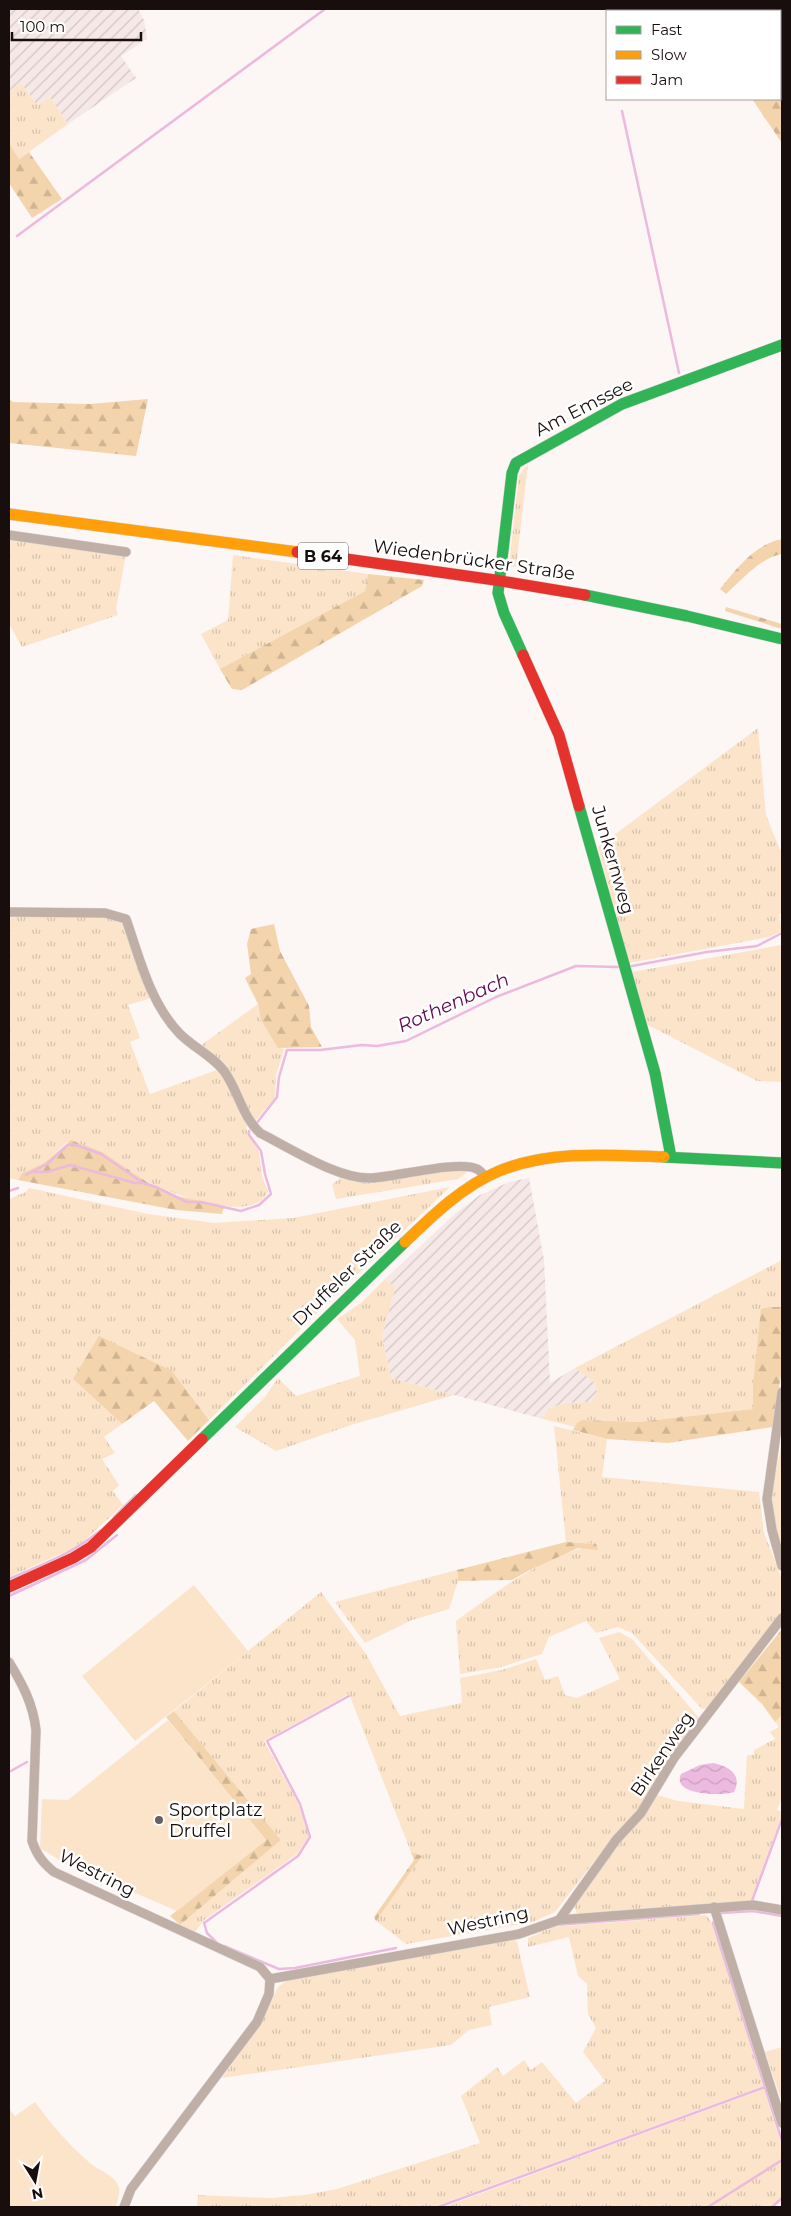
<svg xmlns="http://www.w3.org/2000/svg" width="791" height="2216" font-family="Montserrat,sans-serif">
	<defs>
		<pattern id="industrial-furrows" width="10" height="10" patternUnits="userSpaceOnUse" patternTransform="scale(1.25)"><rect width="10" height="10" fill="#f6e8e7"/><path d="M-1 1l2-2M0 10L10 0M9 11l2-2" fill="none" stroke="#d2c6c5"/></pattern>
		<pattern id="grass-tufts" width="24" height="20" patternUnits="userSpaceOnUse" patternTransform="scale(1.25)"><rect width="24" height="20" fill="#fbe4ca"/><path d="M3 7l-1-3M5 7V3M7 7l1-3M15 17l-1-3M17 17v-4M19 17l1-3" fill="none" stroke="#d6c2ac"/></pattern>
		<pattern id="forest-firs" width="22" height="20" patternUnits="userSpaceOnUse" patternTransform="scale(1.25)"><rect width="22" height="20" fill="#f4d4ac"/><path d="M5 1l3.5 6h-7zM16 11l3.5 6h-7z" fill="#d0b593"/></pattern>
		<pattern id="water-waves" width="16" height="10" patternUnits="userSpaceOnUse" patternTransform="scale(1.25)"><rect width="16" height="10" fill="#ecb9df"/><path d="M0 5q4-4 8 0t8 0" fill="none" stroke="#ca9ebe"/></pattern>
	</defs>
	<rect width="100%" height="100%" fill="#fcf6f5"/>
	<path fill="url(#industrial-furrows)" d="M9 9H138L144 20 147 39 121 56 136 78 68 124 50 97 37 105 21 83 9 91Z
		M529 1178 544 1260 550 1383 575 1368 595 1383 597 1392 592 1402 565 1403 548 1409 543 1419 391 1378 382 1336 395 1288 385 1279 457 1212 480 1195 509 1182Z"/>
	<path fill="url(#grass-tufts)" d="M21 83 37 105 50 97 68 124 19 159 9 143V91Z
		M528 464 516 567 509 566 519 475Z
		M9 538 126 554 116 609 118 615 22 647 9 624Z
		M233 555 368 574 365 591 220 669 201 634 228 620Z
		M758 728 766 815 780 850 782 849V913L779 914 782 931 769 937 629 963 598 847Z
		M9 916 105 917 122 922 151 998 128 1005 140 1038 130 1042 150 1094 217 1070 224 1077 247 1126 246 1129 259 1152 262 1177 268 1191C254 1226 170 1194 146 1181 139 1178 134 1172 127 1169 108 1159 87 1151 67 1142L44 1163 22 1173 18 1180 9 1178Z
		M782 945V1082L757 1081 646 1024 632 972Z
		M258 1004 261 1020 278 1047 284 1049 276 1075 275 1098 253 1123 236 1087 200 1046Z
		M466 1170V1173L458 1179 336 1199 332 1185 341 1177Z
		M450 1187 324 1306 209 1420 172 1371 73 1379 122 1424 104 1437 115 1453 102 1459 119 1485 113 1491 123 1505 84 1541 69 1550 9 1577V1199L26 1192 29 1188 148 1214 214 1223 293 1218Z
		M782 1260V1307H770L753 1385V1409L638 1422 582 1420 575 1427 543 1419 548 1409 565 1403 592 1402 597 1392 595 1383 575 1368Z
		M385 1279 395 1288 382 1336 391 1378 454 1395 351 1425 276 1451 235 1427 265 1397 278 1378 296 1396 360 1376 355 1340 337 1319 361 1303Z
		M554 1426 607 1439 602 1477 759 1492 764 1533 782 1579V1612L707 1708 702 1709 632 1633 618 1627 596 1633 586 1621 549 1637 542 1654 501 1667 460 1674 456 1621C500 1589 542 1557 596 1544L566 1542Z
		M782 1442V1554L770 1499Z
		M457 1570 458 1581 449 1609 412 1620 365 1643 335 1602Z
		M321 1592 366 1654 400 1716 462 1703 460 1678 502 1670 536 1659 545 1680 558 1676 565 1695 577 1698 620 1679 599 1638 619 1632 632 1639 699 1718 672 1754 638 1813 613 1837 555 1912 533 1922 406 1944 376 1921 422 1856 411 1852 349 1694 264 1741 298 1803 309 1836 297 1854 204 1920 195 1932 180 1925 281 1840 174 1711Z
		M782 1715V1797L777 1810 782 1812V1814L751 1901 577 1914 574 1905 618 1842 644 1815 657 1795 678 1801 744 1809 747 1755H754V1750L775 1739 770 1732 779 1727 775 1722Z
		M706 1915 712 1923 763 2086 433 2207H197L198 2195 271 2198 304 2195 337 2189 480 2143 461 2096 497 2067 503 2076 524 2060 531 2070 542 2062 576 2103 605 2081 583 2052 596 2028 588 2014 587 1984 578 1976 569 1937 528 1947V1938L553 1927Z
		M514 1938 517 1942 530 1997 489 2007 492 2025 469 2030 451 2045 222 2078 260 2024 278 1987 288 1980Z
		M782 2047V2102L765 2052Z
		M764 2089 782 2147V2197L770 2207H444Z"/>
	<path fill="url(#forest-firs)" d="M782 63V143L752 99H780V64Z
		M9 143 19 159 29 152 62 199 32 218 9 183Z
		M9 399 13 402 90 404 148 399 136 456 9 443Z
		M782 539V554C761 557 742 580 726 594L720 589C736 569 755 544 782 539Z
		M368 574 424 580 422 586 242 690 232 689 220 669 365 591Z
		M726 607 782 624V629L725 611Z
		M274 924 280 951 309 1006 311 1027 322 1047 278 1048 261 1020 258 1004 245 978 251 974 247 944 251 929Z
		M71 1140 102 1152 147 1182 177 1196 224 1206 222 1214 176 1210 18 1180 22 1173 44 1163Z
		M770 1307H782V1369L773 1427 668 1443 607 1439 573 1430 577 1423 582 1420 638 1422 753 1409V1385L761 1309Z
		M99 1336 172 1371 209 1420 188 1441 154 1401 122 1424 73 1379Z
		M566 1542 596 1544 598 1550 578 1548 528 1571 512 1580 458 1581 457 1570Z
		M782 1629V1715L775 1722 762 1704 739 1682Z
		M174 1711 281 1840 180 1925 170 1916 266 1840 166 1717Z
		M411 1852 422 1856 376 1921 374 1917 414 1860Z"/>
	<path fill="#fbe4ca" d="M194 1585 248 1651 135 1741 82 1676Z
		M168 1720 266 1840 177 1911 61 1861 40 1848 42 1799 68 1800Z
		M35 2102C51 2124 69 2145 90 2163 99 2171 116 2175 119 2188 120 2193 117 2202 116 2207H9V2109L15 2116Z"/>
	<path fill="url(#water-waves)" d="M713 1763C728 1766 743 1774 734 1792 722 1796 671 1796 681 1774L700 1765Z"/>
	<g fill="none" stroke-linecap="round" stroke-linejoin="round">
		<path stroke="#ecb9df" stroke-width="2.5" d="M622 111 679 373
			M17 236 325 9
			M632 966 707 952 757 946 782 933
			M256 1124 277 1097 279 1077 287 1050H320L362 1045 377 1046 406 1041 496 997 576 966 618 967
			M34 1172H47L70 1165 135 1183H143
			M26 1175 47 1164 68 1145 73 1144 101 1154 143 1183 156 1187 187 1202H201L241 1211 259 1205 271 1194 265 1174 261 1151 249 1135V1131
			M9 1191 18 1188
			M114 1517 136 1495
			M9 1579C41 1565 74 1553 101 1530
			M9 1596 86 1560 117 1535
			M9 1772 27 1762
			M752 1901 782 1819
			M722 1913 753 1911 782 1916
			M714 1921 713 1923 782 2141
			M556 1925 699 1914
			M217 1943 207 1933 204 1923 298 1856 310 1837 300 1804 267 1741 349 1696
			M224 1946 279 1969 295 1968 396 1948
			M438 2207 765 2087
			M708 2207 782 2160
			M772 2207 782 2198"/>
		<g stroke="#d7d2d1" stroke-width="10">
			<path id="street" d="M9 535 126 552
				M9 912 105 913 126 919C140 959 150 1003 180 1034 194 1048 216 1058 226 1074 239 1094 243 1117 260 1133 290 1148 339 1180 372 1178 395 1177 459 1160 477 1169 481 1171 483 1174 485 1177
				M782 1392 767 1499 772 1530 782 1566
				M9 1662C23 1685 33 1704 36 1730L32 1841C37 1855 42 1862 54 1872L260 1967 270 1979 269 1994 257 2022 131 2189 124 2207
				M714 1907 782 2123
				M559 1920 616 1840 641 1813 674 1758 782 1618
				M270 1979 519 1934 559 1920 753 1905 782 1910"/>
		</g>
		<g stroke="#d7d2d1" stroke-width="12">
			<path id="fast" d="M585 595 687 616 782 639
				M523 655 504 613 498 593 512 473 516 463 622 404 782 345
				M579 806 655 1073 671 1157
				M664 1157 782 1163
				M202 1439 405 1242"/>
		</g>
		<g stroke="#d7d2d1" stroke-width="12">
			<path id="slow" d="M9 514 297 552
				M405 1242C433 1215 463 1186 499 1171 550 1150 610 1155 664 1157"/>
		</g>
		<g stroke="#d7d2d1" stroke-width="12">
			<path id="jam" d="M297 552 495 580 585 595
				M523 655 559 735 579 806
				M9 1587 73 1558 91 1547 202 1439"/>
		</g>
		<use href="#street" stroke="#c0afa7" stroke-width="9"/>
		<use href="#fast" stroke="#30b455" stroke-width="11"/>
		<use href="#slow" stroke="#ff9f0a" stroke-width="11"/>
		<use href="#jam" stroke="#e5322d" stroke-width="11"/>
	</g>
	<circle fill="#685f5f" stroke="#fff" stroke-width="2" cx="159" cy="1820" r="5"/>
	<g text-anchor="middle" stroke-width="5" stroke-linejoin="round" paint-order="stroke">
		<rect fill="#fff" stroke="#5d5656" stroke-width="1" x="298" y="542.5" width="50" height="27" rx="4"/>
		<g font-size="16" font-weight="bold" fill="#180e0e">
			<text x="323" y="562">B 64</text>
		</g>
		<g font-size="18" fill="#180e0e" stroke="#fff">
			<text transform="translate(584 407) rotate(-27)" y="6">Am Emssee</text>
			<text transform="translate(474 560) rotate(8)" y="6">Wiedenbrücker Straße</text>
			<text transform="translate(613 860) rotate(74)" y="6">Junkernweg</text>
			<text transform="translate(347 1273) rotate(-44)" y="6">Druffeler Straße</text>
			<text transform="translate(662 1754) rotate(-56)" y="6">Birkenweg</text>
			<text transform="translate(97 1873) rotate(27)" y="6">Westring</text>
			<text transform="translate(488 1921) rotate(-12)" y="6">Westring</text>
		</g>
		<g font-size="18" fill="#180e0e" stroke="#fff" text-anchor="start">
			<text x="169" y="1816">Sportplatz<tspan x="169" dy="21">Druffel</tspan></text>
		</g>
		<g font-size="19" font-style="italic" fill="#5e0953" stroke="#fff">
			<text transform="translate(453 1002) rotate(-24)" y="7">Rothenbach</text>
		</g>
	</g>
	<rect width="791" height="2216" fill="none" stroke="#180e0e" stroke-width="20"/>
	<rect x="606" y="10" width="175" height="90" fill="#ffffff" stroke="#a39f9f"/>
	<rect x="616" y="26" width="25" height="8" fill="#30b455" stroke="#a39f9f"/>
	<text x="651" y="35" font-size="15" fill="#180e0e">Fast</text>
	<rect x="616" y="51" width="25" height="8" fill="#ff9f0a" stroke="#a39f9f"/>
	<text x="651" y="60" font-size="15" fill="#180e0e">Slow</text>
	<rect x="616" y="76" width="25" height="8" fill="#e5322d" stroke="#a39f9f"/>
	<text x="651" y="85" font-size="15" fill="#180e0e">Jam</text>
	<g transform="translate(35 2181) rotate(169)" stroke="#ffffff" stroke-width="4" paint-order="stroke">
	<path d="M0-4L9 19L0 12L-9 19Z" fill="#180e0e"/>
	<text y="-8" font-size="14" font-weight="bold" text-anchor="middle" fill="#180e0e">N</text>
	</g>
	<path d="M12 32v8h129v-8" fill="none" stroke="#180e0e" stroke-width="2.5"/>
	<text x="20" y="32" font-size="15" fill="#180e0e" stroke="#ffffff" stroke-width="4" paint-order="stroke">100 m</text>
</svg>
